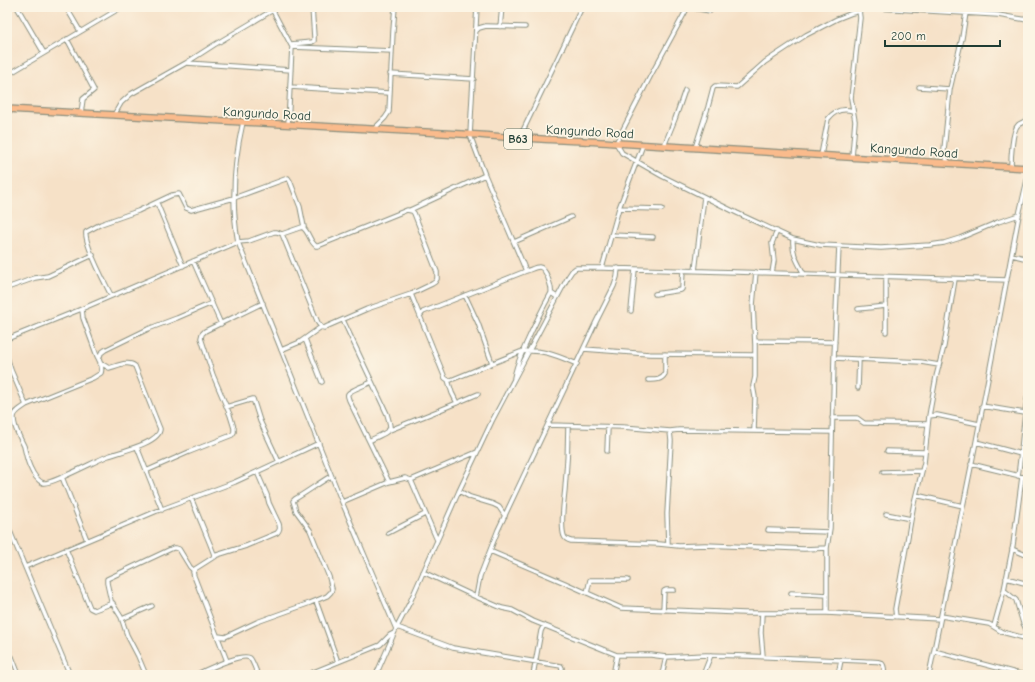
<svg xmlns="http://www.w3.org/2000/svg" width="1035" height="682" font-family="'Comic Neue',sans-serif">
	<rect width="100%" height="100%" fill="#fcf5e5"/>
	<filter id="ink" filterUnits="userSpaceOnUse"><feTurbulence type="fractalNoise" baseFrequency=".025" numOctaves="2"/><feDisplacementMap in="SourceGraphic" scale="8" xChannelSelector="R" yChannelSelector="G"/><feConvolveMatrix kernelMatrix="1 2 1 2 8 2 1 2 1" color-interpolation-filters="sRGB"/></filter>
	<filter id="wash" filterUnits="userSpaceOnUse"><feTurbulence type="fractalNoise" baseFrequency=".012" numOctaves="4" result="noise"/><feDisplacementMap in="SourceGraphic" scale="16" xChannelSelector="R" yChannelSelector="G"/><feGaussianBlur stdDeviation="0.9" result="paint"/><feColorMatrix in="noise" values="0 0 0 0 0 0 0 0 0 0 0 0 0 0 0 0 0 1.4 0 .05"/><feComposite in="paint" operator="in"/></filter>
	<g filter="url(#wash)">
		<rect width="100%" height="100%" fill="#f6e1c7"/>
	</g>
	<g filter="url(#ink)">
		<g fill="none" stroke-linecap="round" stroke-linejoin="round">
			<g stroke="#8a8f7e" stroke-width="5.5">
				<path id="minor" d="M17 7 44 53
					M66 7 80 31
					M271 7 292 47 288 125
					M477 7 470 135 485 175 526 271
					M861 7 998 15 1028 20
					M710 11 688 7 651 75 616 143 622 153 662 176 737 213 793 239 806 242 820 245 881 248 930 245 944 243 960 238 998 222 1019 215
					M500 27 502 7
					M476 31 479 28 486 26 525 27
					M67 39 94 90 83 99 81 113
					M291 44 312 42 314 41V37L312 7
					M292 47 392 51
					M187 63 291 70
					M7 71 9 74 122 7
					M390 74 474 79
					M290 87 389 93
					M919 87 950 89
					M114 115 121 103 131 94 186 63 214 45 273 10
					M243 122C234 161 231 203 238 242L342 502 396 629
					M374 129 385 118 389 112 393 31 395 7
					M519 139 582 7
					M664 146 675 119 685 90
					M695 148 708 107 713 88 715 86 737 87 765 62 806 35 837 19 852 13 860 11
					M821 155 828 119C834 111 843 108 853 111
					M852 157 855 121 851 98 860 18 859 10
					M949 163 945 157 944 150 950 89 962 38 966 13
					M1011 167C1011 159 1012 130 1018 125 1021 122 1025 123 1028 118
					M157 203 183 266
					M619 208 662 209
					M410 210 485 175
					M611 235 653 237
					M793 239C792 254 797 261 804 274
					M514 242 571 217
					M1012 255 1028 259
					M193 261 221 324
					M602 268 619 208 643 145
					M695 271 704 197
					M772 273 774 261 772 243 777 231
					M886 277V332
					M7 288 35 278 48 276 93 255
					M411 294 445 378 448 380H451L520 352C541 348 558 356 577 364
					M655 294 681 290 682 289 683 270
					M111 295C105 283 84 244 86 232L101 224 138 211 172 195 179 194 186 208 191 210 234 198 288 178 290 181 300 207 304 227
					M465 295 478 323 492 363
					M858 309 886 306
					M631 311 635 269
					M420 316 423 312 526 271C530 270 535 267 539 267 546 267 552 288 551 293L557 297
					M343 320 387 414C388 418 390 423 390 427 390 433 375 437 369 441L389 482
					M7 339 79 310 238 242 249 241 274 232H277L282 234 302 227C309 231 309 241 316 246H318L407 210 412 211 414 213 437 272V279L435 282 432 284 411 294 367 309 328 326 324 328 321 327 318 323 282 234
					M305 339 322 382
					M755 341 835 342
					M584 349 649 354 755 355
					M281 350 300 342 321 327
					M7 357 11 370 26 405 93 378 101 373C103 367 100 361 97 356L83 318 82 309
					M834 358 921 362 939 365
					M99 360 101 353 105 350 148 329 177 318 212 303
					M514 378C516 366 520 358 525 346 533 328 541 311 551 293
					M448 380 452 393 457 403
					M648 380C654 380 661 381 665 374V354
					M858 388 859 359
					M26 405C22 408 14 412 14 417 13 427 20 437 24 446 26 454 27 462 31 469 33 474 38 481 43 483 51 485 97 460 108 456 119 452 160 443 160 429L135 366C128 360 117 366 109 368L104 365 100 364
					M982 406 1025 413
					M226 407 253 399 260 421 279 462
					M929 416 937 415 979 424
					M832 418H857L864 423 928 424
					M548 425 623 427 670 431 679 430 832 432
					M568 426C568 447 567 468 565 489 564 501 560 525 564 536 565 539 567 540 571 541L659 544 679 546 705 545 804 549 827 548
					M390 430 440 410 478 394
					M754 431 755 397 753 386 755 377V345L753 305 756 272
					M369 441 349 400C349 399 347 396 348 394 350 390 368 384 372 382
					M976 442 1021 454
					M137 447 162 510
					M607 451 608 427
					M887 451 925 452
					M971 464 1028 478
					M146 471 189 452 232 435 234 432V428L230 415 213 375 201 338 202 334 205 331 232 318 263 303
					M883 472 922 471
					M1018 476C1022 449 1023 421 1028 394
					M62 477 87 540
					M411 480 477 452
					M459 491 470 497 493 504 499 507 505 516
					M916 495 963 506
					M191 498 210 544 215 557
					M342 502 389 482 405 478 411 480 437 540
					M886 514 911 519
					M7 524 70 675
					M768 530 829 532
					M388 533 425 514
					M668 544 667 514 671 441 670 431
					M66 549 90 608 94 610 113 603
					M1012 549 1028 556
					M490 551 565 583 621 608 744 613H827L940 619
					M25 567 157 511 235 482 319 443
					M423 572 474 596 502 608 512 610 533 621 617 655 613 675
					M1006 578 1028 584
					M1004 590 1016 600 1023 623 1028 633
					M587 593 590 580H628
					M791 593 827 595
					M476 597 480 576 498 530 596 322 614 286 617 277 618 268
					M316 601 338 662
					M663 610 664 591 666 590H674
					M762 613 761 633 763 656
					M827 613V548L830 528 834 358 839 246
					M941 616 989 624 1002 632 1028 639
					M896 617 895 609 914 503 924 463 929 416 936 377 944 346 955 279
					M122 619 152 606
					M994 626 1004 590 1013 545 1022 477
					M397 627 453 648 561 666 562 668 561 675
					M218 636 225 637 257 622 310 603 327 596 331 592 332 589 329 577 310 530 296 511 294 504 293 501 295 499C307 492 319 483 331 476
					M934 651 1024 675
					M7 655 12 657 19 675
					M617 655H651L666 657 706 655 748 656 864 661C877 662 886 658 884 675
					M227 661 194 576 193 572 195 569 217 555 246 546 277 533C280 530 280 528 279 524L269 503 267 495 257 472
					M146 675 138 656 127 635 121 617 111 601 107 583V579L173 548H176L179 549 190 567 194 571
					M195 675C204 671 242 652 250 658 253 661 256 671 258 675
					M306 675 380 645 390 635 394 633
					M376 675 396 629 410 602 459 491 492 421 568 277 572 271 576 268H602L1007 280
					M533 675 541 631 544 625
					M662 675 666 657
					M704 675 705 670 711 655
					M838 675 841 660
					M929 675 976 442 1019 215 1028 176"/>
			</g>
			<g stroke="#8a8f7e" stroke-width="8">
				<path id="highway" d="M7 109 479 135C525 139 571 140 617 143 754 151 891 159 1028 168"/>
			</g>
			<use href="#minor" stroke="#fff" stroke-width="3.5"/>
			<use href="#highway" stroke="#fabb8c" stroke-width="5.5"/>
		</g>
	</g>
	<g text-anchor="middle" stroke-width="3.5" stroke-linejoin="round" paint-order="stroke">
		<rect fill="#fcf5e5" stroke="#617469" stroke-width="1" x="504" y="129" width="28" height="20" rx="3"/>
		<g font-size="12" font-weight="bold" fill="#1f3d34">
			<text x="518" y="143">B63</text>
		</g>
		<g font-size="13" fill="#1f3d34" stroke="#fcf5e5">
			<text transform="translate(267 113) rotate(3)" y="5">Kangundo Road</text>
			<text transform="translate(590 131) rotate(3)" y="5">Kangundo Road</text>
			<text transform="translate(914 150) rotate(4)" y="5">Kangundo Road</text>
		</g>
	</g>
	<rect width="1035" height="682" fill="none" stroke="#fcf5e5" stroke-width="24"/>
	<path d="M885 40v6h115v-6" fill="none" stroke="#1f3d34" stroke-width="2"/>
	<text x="891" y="40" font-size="12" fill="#1f3d34" stroke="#fcf5e5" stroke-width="3" paint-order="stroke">200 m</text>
</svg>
